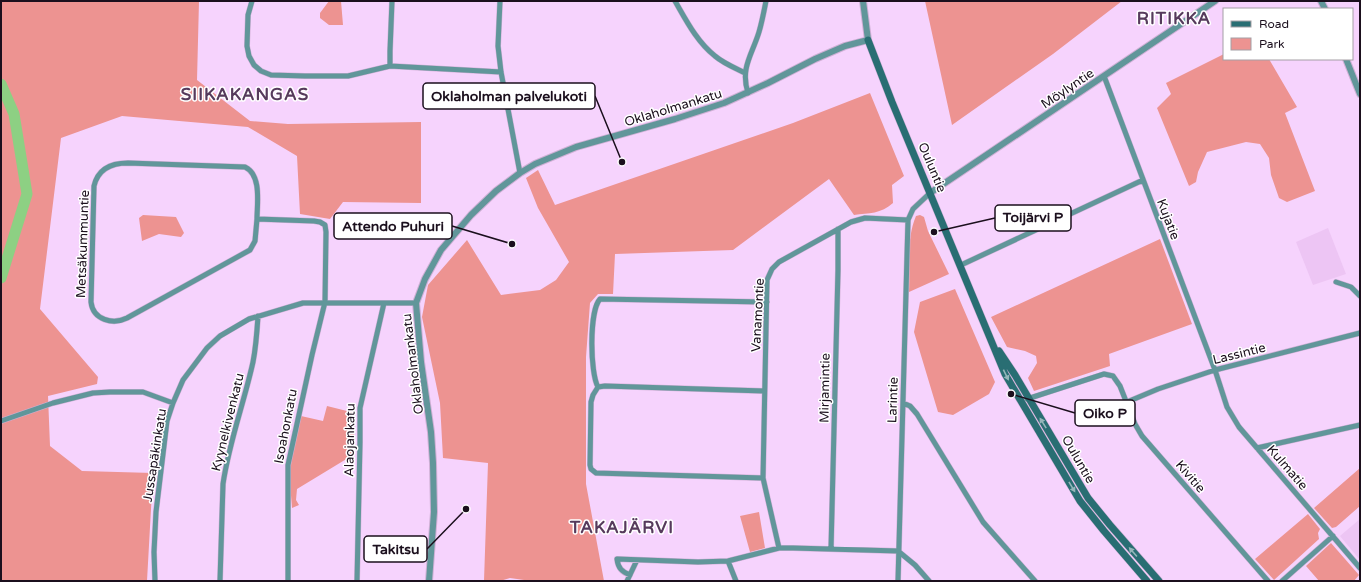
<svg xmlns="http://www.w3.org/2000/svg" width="1361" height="582" font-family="'Varela Round',sans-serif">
	<rect width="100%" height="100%" fill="#f6d3fd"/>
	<path fill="#edc5f4" d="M1328 228 1346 274 1313 285 1296 242Z
		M1360 519V560L1340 536Z"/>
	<path fill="#ed9391" d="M1 1H199L197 80 250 121 288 124 421 122V203L343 202 330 219 300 214 297 156 248 127 122 116 61 138 40 309 98 377 97 384 48 396 50 446 82 471 153 473 147 581H1Z
		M329 1H341L343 25H329L320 18V13Z
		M925 1H1122L1053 54 952 125Z
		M1224 54V59H1269L1297 107 1285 113 1315 191 1287 202 1279 198 1271 175 1269 158 1260 144 1246 142 1207 152 1198 172 1196 182 1189 186 1157 108 1171 94 1166 83Z
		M870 93 904 176 892 185 893 203C881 214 869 213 854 215L829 179 733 250 615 254 613 294H598L590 303 586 357V484L604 581H531L510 578 500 581H484L488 463 443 458 440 403 422 317 428 285 467 240 501 295 540 290 556 280 569 262 538 208 526 178 538 170 555 205 793 123Z
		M143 215 176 217 184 233 181 237 159 234 142 241 139 218Z
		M920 215 924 217 928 231 949 274 909 292C910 267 906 239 916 216Z
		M1160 239 1192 324 1109 354 1110 366 1034 391 1028 378 1037 363 1036 356 1025 351 1007 347 991 317Z
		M955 289 995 382 989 394 953 415 938 412 914 332 920 302Z
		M327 406 355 413 353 455 297 489 296 500 299 505 292 508 290 483 291 460 301 416 323 421Z
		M1360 468V506L1336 527 1332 528 1314 508Z
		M759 512 765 548 750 552 740 516Z
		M1308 514 1320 529 1318 533 1319 539 1274 580 1255 559Z
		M1331 543 1359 575 1354 581H1319L1306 566Z"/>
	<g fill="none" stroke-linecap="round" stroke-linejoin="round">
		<path stroke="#8dd083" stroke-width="11" d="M1 84 14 114 27 194 1 278"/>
		<g stroke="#cfb0d5" stroke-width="6">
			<path id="minor" d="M252 1 248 15 247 46 249 56 254 65 261 71 271 75 305 76H348L390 66 501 72
				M500 1 498 46 501 72 520 173
				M675 1C686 20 697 42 715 56 723 63 735 68 745 73
				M390 66V51L392 1
				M1104 76 1215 370 1227 407 1239 427 1360 568
				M748 93C740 68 752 55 759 32 762 22 764 11 766 1
				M257 219 255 241 250 250 127 318C113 325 93 320 91 302L94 186C98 169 111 163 128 163L245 167C262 175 257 204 257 219L314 221 320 222 325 225 326 232 325 302 312 355 288 465V581
				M961 265 1143 180
				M1336 282 1351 287 1360 296
				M598 387C590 373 589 311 600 299L767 302
				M598 387 593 395 591 402 590 465 591 469 596 473 763 478
				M598 387 605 386 764 391
				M1027 399 1104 374 1113 376 1120 386 1135 424 1142 436 1268 581
				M1127 402 1158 389 1215 370 1360 333
				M903 403 910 406 917 414 983 522 1035 581
				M1 421 53 403 93 393 110 392H143L173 403
				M1257 448 1360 425
				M779 548 763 478 767 280 772 269 779 262 851 222 865 218 908 220
				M831 549 838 270V229
				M728 561 736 581
				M630 575C622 572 618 568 617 559L698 562 728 561 779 548H793L898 551 915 565 929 581
				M155 581 154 552 156 512 167 421 173 403 183 380 207 348 220 336 249 319 303 303H416
				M220 581 223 484C229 442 244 403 253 362 256 347 257 332 258 316
				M357 581 360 442V408L384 303
				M627 581 637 560
				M898 581 908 220 913 209 930 193
				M1282 581 1333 536"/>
		</g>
		<g stroke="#cfb0d5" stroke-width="8">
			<path id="tertiary" d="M1321 1 1325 9
				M1346 59 1360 94
				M930 193 1215 1
				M429 581 434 512 433 463 431 432 421 362 416 303 425 279 441 250 471 215 496 191 520 173 535 164 576 147 675 119 724 103 768 83 815 59 845 46 868 40 863 1"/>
		</g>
		<g stroke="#cfb0d5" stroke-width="8">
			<path id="secondary" d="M868 40 892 102 1005 374 1080 501 1104 531 1147 581
				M999 351 1015 375 1088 498 1110 525 1159 581"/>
		</g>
		<use href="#minor" stroke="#61969a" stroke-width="5"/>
		<use href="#tertiary" stroke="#61969a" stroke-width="6"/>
		<use href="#secondary" stroke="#296e73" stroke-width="7"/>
	</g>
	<defs><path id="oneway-solid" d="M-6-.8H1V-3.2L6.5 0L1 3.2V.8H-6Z"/></defs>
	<g fill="#94b6b9">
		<use href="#oneway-solid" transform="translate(1006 375) rotate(64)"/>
		<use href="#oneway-solid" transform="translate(1043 423) rotate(-122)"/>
		<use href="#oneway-solid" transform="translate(1072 487) rotate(59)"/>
		<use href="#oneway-solid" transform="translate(1133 552) rotate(-131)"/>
	</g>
	<g text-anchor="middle" stroke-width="3" stroke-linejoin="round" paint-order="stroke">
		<g font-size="13" fill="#1b0f1d" stroke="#fff">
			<text transform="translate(1067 88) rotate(-34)" y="5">Möylyntie</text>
			<text transform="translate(673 107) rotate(-17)" y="5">Oklaholmankatu</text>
			<text transform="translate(933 167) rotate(67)" y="5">Ouluntie</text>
			<text transform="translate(1169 219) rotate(69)" y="5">Kujatie</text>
			<text transform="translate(82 244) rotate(-88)" y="5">Metsäkummuntie</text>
			<text transform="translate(757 315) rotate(-87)" y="5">Vanamontie</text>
			<text transform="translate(1239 353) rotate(-14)" y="5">Lassintie</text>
			<text transform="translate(412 364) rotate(-97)" y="5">Oklaholmankatu</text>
			<text transform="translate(824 388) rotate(-89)" y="5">Mirjamintie</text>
			<text transform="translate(892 400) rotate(-88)" y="5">Larintie</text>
			<text transform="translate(227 422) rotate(-76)" y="5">Kyynelkivenkatu</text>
			<text transform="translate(285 426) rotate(-79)" y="5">Isoahonkatu</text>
			<text transform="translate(349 440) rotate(-89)" y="5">Alaojankatu</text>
			<text transform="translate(154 455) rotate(-81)" y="5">Jussapäkinkatu</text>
			<text transform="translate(1079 459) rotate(60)" y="5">Ouluntie</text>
			<text transform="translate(1288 467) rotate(49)" y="5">Kulmatie</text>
			<text transform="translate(1191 476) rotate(49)" y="5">Kivitie</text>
		</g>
		<g font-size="17" font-weight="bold" letter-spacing="1" fill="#563a5c" stroke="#fff">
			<text x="1174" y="24">RITIKKA</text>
			<text x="245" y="100">SIIKAKANGAS</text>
			<text x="622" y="533">TAKAJÄRVI</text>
		</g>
	</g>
	<path fill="none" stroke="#1b0f1d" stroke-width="1.5" d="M622 162L595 96M934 232L995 218M512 244L452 226M1011 394L1075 413M466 509L427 549"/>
	<g fill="#1b0f1d" stroke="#fff" stroke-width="1.5">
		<circle cx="622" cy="162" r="4"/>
		<circle cx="934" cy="232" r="4"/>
		<circle cx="512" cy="244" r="4"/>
		<circle cx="1011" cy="394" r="4"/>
		<circle cx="466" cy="509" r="4"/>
	</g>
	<g fill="#fff" stroke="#1b0f1d" stroke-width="1.5">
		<rect x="423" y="83" width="172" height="26" rx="4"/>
		<rect x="995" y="205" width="76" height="26" rx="4"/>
		<rect x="334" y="213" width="118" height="26" rx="4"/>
		<rect x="1075" y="400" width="60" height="26" rx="4"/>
		<rect x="364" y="536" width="63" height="26" rx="4"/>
	</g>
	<g font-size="14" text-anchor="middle" font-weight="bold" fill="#1b0f1d">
		<text x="509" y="101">Oklaholman palvelukoti</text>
		<text x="1033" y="222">Toijärvi P</text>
		<text x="393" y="231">Attendo Puhuri</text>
		<text x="1105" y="418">Oiko P</text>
		<text x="396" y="554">Takitsu</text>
	</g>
	<rect width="1361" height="582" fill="none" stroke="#1b0f1d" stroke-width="4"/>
	<rect x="1223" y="8" width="130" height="52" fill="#ffffff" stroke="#a49fa5"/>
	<rect x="1231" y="21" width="20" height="6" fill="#296e73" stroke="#a49fa5"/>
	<text x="1259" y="28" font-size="12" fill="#1b0f1d">Road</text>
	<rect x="1231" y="38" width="20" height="12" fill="#ed9391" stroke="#a49fa5"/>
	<text x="1259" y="48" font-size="12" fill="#1b0f1d">Park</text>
</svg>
